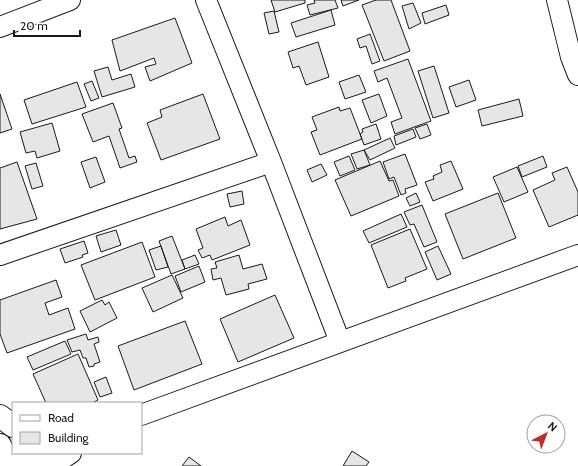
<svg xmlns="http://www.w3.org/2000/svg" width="578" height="466" font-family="Cabin,sans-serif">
	<rect width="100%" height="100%" fill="#fff"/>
	<path fill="#e6e6e6" stroke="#1a1a1a" d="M271 0H305V3L275 12Z
		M314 0H335L338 8 310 15 307 5 315 3Z
		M341 0H359L343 6Z
		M376 0H391L410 51 384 61 362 5Z
		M413 3 421 23 409 29 402 6Z
		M446 5 449 15 425 24 422 13Z
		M331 10 335 25 296 37 291 23Z
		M274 11 279 32 269 34 264 13Z
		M175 18 192 63 150 81 145 67 156 64 154 58 120 71 112 40Z
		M370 34 380 61 372 64 366 46 360 48 357 39Z
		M318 42 329 77 306 85 299 66 293 68 288 52Z
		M408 59 431 121 395 134 391 122 402 118 387 78 378 82 374 71Z
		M434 66 449 113 433 118 418 71Z
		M108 67 112 80 131 74 135 87 102 97 94 71Z
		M359 75 366 92 345 99 339 82Z
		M469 80 476 100 456 107 449 87Z
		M92 81 99 98 91 101 84 84Z
		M77 82 86 107 32 124 24 100Z
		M0 94 12 129 0 133Z
		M203 94 220 139 161 160 147 123 162 117 160 110Z
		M379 94 387 116 371 123 362 100Z
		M519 99 523 116 482 126 478 110Z
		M113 103 122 128 119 129 129 158 135 156 137 162 120 168 109 136 93 142 82 114Z
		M339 107 340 111 350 108 362 139 320 155 311 132 317 130 312 117Z
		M52 123 60 151 37 158 35 151 26 153 20 132Z
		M376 124 381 139 364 145 360 134 363 132 362 129Z
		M427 124 431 135 420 139 415 128Z
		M413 129 416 137 396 145 394 136Z
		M390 138 395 148 370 160 364 150Z
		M364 150 370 165 357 169 351 154Z
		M405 154 417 185 405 189 406 193 401 195 394 177 389 179 383 162Z
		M349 156 355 170 340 176 334 162Z
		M543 156 547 167 522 177 518 166Z
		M96 157 105 182 90 188 81 162Z
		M380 161 389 181 393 180 399 196 351 216 335 180Z
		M451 161 463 189 433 201 425 182 434 179 433 176 442 172 440 165Z
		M17 162 37 219 0 229V168Z
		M36 163 43 186 32 189 25 166Z
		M321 164 327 175 312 182 307 170Z
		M517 167 528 192 504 202 493 177Z
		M567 167 578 192V215L549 227 533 190 555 180 552 173Z
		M242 191 244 204 230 207 227 194Z
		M416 193 420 202 410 206 406 198Z
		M498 193 516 238 463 259 445 214Z
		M422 205 437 242 424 247 414 224 410 225 404 212Z
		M401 214 407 227 369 243 363 231Z
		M225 217 228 226 241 220 250 245 212 260 210 255 202 258 198 250 203 248 196 229Z
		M410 229 427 269 405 278 406 281 388 288 371 245Z
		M116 230 121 245 101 252 96 236Z
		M172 236 185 269 171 274 159 241Z
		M84 241 88 253 82 255 83 257 65 263 60 249Z
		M142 242 155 277 95 300 81 265Z
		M161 246 168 267 156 270 149 250Z
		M438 246 451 274 437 280 425 252Z
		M195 255 199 264 185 269 182 260Z
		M239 255 243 269 262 264 267 279 248 284 249 289 226 295 221 278 213 280 211 269 217 268 215 262Z
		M199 266 205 282 181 292 175 276Z
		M172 275 183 298 153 312 142 288Z
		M56 280 62 297 45 303 49 315 68 308 75 329 7 353 0 334V300Z
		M275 295 294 338 238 362 220 319Z
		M102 300 105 305 109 302 117 318 90 332 80 311Z
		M185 321 202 364 134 390 118 346Z
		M86 334 88 340 98 337 99 342 94 344 100 362 94 364V366L89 367 86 358H83L80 350 72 352 67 340Z
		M65 341 71 354 33 370 27 357Z
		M78 354 98 400 92 403H46L33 374Z
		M106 377 112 393 100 397 94 382Z
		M352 451 369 462 366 466H343Z
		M189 457 201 466H182Z"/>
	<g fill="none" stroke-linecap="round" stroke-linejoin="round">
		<g stroke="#1a1a1a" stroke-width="22">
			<path id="street" d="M206 0 271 162 340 342
				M557 0 571 57 578 75
				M0 27 70 0
				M0 255 271 162
				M141 415 578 255
				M59 461 71 453"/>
		</g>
		<g stroke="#1a1a1a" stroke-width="24">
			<path id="secondary" d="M0 416 13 426
				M0 445 9 466
				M15 466 21 460 36 459 59 461"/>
		</g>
		<use href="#street" stroke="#fff" stroke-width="20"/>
		<use href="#secondary" stroke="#fff" stroke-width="22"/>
	</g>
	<rect x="12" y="402" width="130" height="52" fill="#ffffff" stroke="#a3a3a3"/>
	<rect x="20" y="415" width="20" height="6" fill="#ffffff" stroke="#a3a3a3"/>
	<text x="48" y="422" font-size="12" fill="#1a1a1a">Road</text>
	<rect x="20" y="432" width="20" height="12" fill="#e6e6e6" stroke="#a3a3a3"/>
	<text x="48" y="442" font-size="12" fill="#1a1a1a">Building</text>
	<g transform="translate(546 434) rotate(42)"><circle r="19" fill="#ffffff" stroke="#a3a3a3"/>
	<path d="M0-3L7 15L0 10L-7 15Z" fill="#c62828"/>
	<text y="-6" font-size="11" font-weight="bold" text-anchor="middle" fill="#1a1a1a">N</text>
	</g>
	<path d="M14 30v6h66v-6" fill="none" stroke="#1a1a1a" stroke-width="2"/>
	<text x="20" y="30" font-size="12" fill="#1a1a1a" stroke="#ffffff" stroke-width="3" paint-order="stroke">20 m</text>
</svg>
